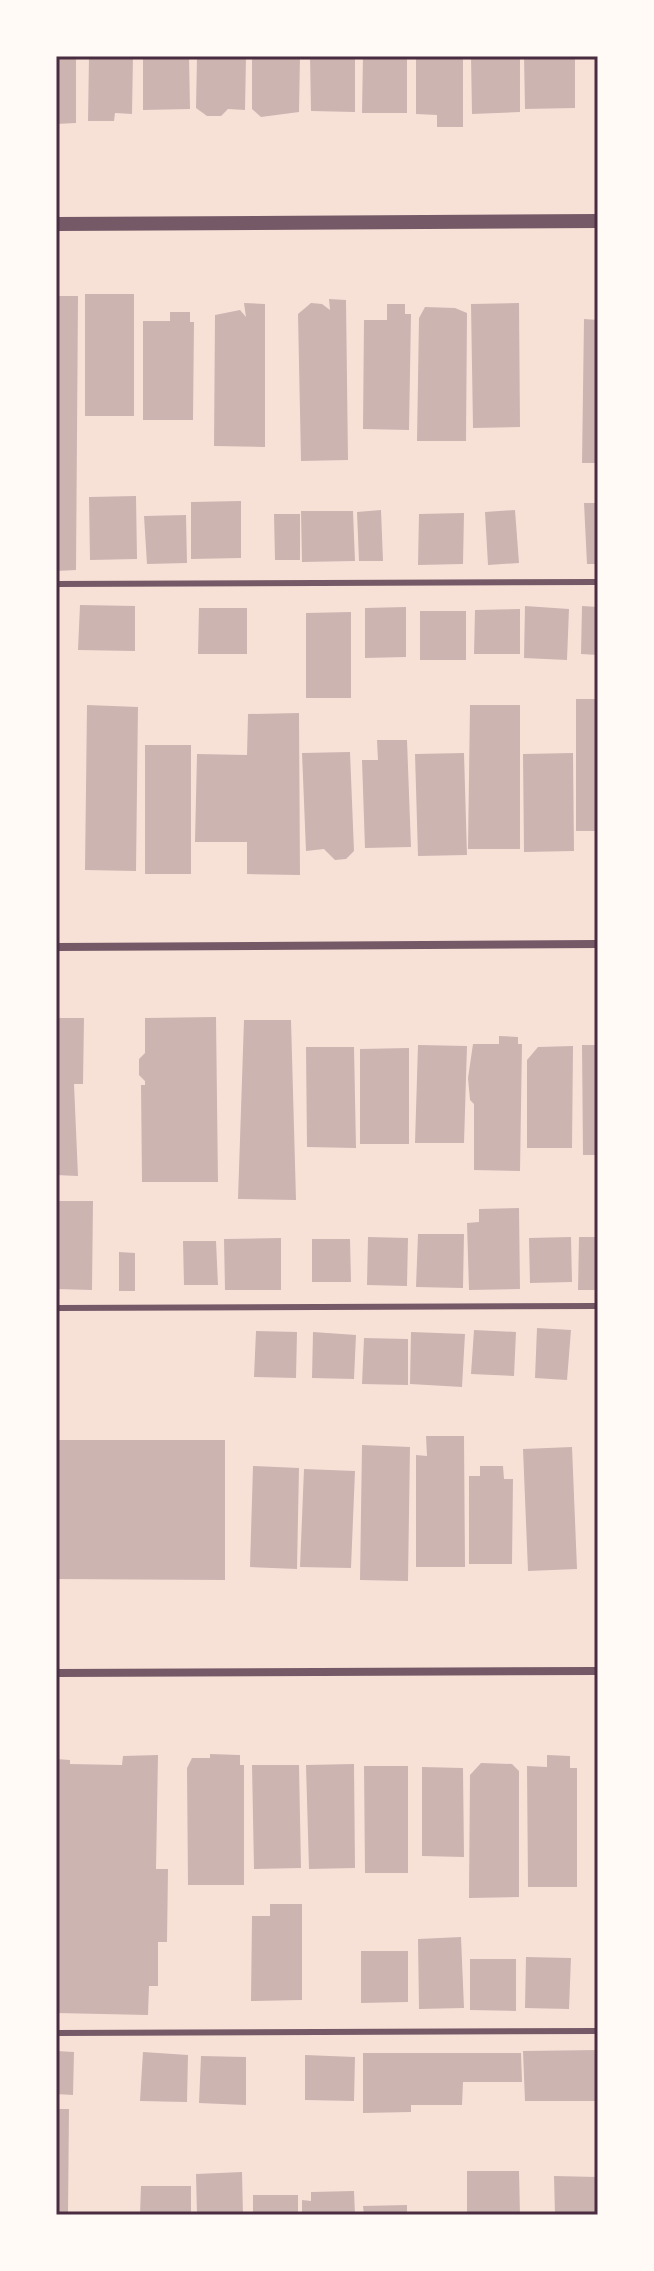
<svg xmlns="http://www.w3.org/2000/svg" width="654" height="2271" font-family="Helvetica,sans-serif">
	<rect width="100%" height="100%" fill="#f7e1d7"/>
	<path fill="#ccb4b1" d="M56 56H76V123L56 124Z
		M89 56H133L132 114 115 113 114 121H88Z
		M143 56H189L190 109 143 110Z
		M197 56H246L245 110 228 109 221 116H207L196 108Z
		M252 56H300L299 112 261 117 252 109Z
		M310 56H355V112L311 111Z
		M363 56H407V113H362Z
		M416 56H463V127H437V115L416 114Z
		M471 56H520V112L472 114Z
		M524 56H575V108L525 109Z
		M85 294H134V416H85Z
		M56 296H78L76 570 56 571Z
		M329 299 346 300 348 460 301 461 298 314 311 303 322 304 330 310Z
		M244 303 265 304V447L214 446 215 315 240 310 246 317Z
		M519 303 520 427 473 428 471 304Z
		M387 304H405V314H411L409 430 363 429 364 320H387Z
		M425 307 455 308 467 313 466 441H417L419 318Z
		M170 312H190V322H194L193 420H143V321H170Z
		M584 319 598 320V463H582Z
		M136 496 137 559 90 560 89 497Z
		M241 501V558L191 559V502Z
		M584 503H598V564H587Z
		M381 510 383 561H359L357 512Z
		M515 510 519 563 488 565 485 512Z
		M301 511H353L355 561 302 562Z
		M464 513 463 564 418 565 419 514Z
		M274 514H300V560H275Z
		M186 515 187 563 147 564 144 516Z
		M80 605 135 606V651L78 650Z
		M525 606 569 609 567 660 524 658Z
		M582 606 598 607V655L581 654Z
		M406 607V657L365 658V608Z
		M199 608H247V654H198Z
		M520 609V654H474L475 610Z
		M420 611H466V660H420Z
		M351 612V698H306V613Z
		M576 699H598V831H576Z
		M87 705 138 707 136 871 85 870Z
		M470 705H520V849H468Z
		M299 713 300 875 247 874V842H195L197 754 247 755 248 714Z
		M377 740H407L411 847 365 848 362 760H378Z
		M145 745H191V874H145Z
		M350 752 354 851 346 859 335 860 324 849 306 851 302 753Z
		M464 753 467 855 418 856 415 754Z
		M573 753 574 851 524 852 523 754Z
		M216 1017 218 1182H142L141 1085H145V1081L139 1075V1059L145 1053V1018Z
		M56 1018H84L83 1084H74L78 1176 56 1175Z
		M244 1020H291L296 1200 238 1199Z
		M499 1036 518 1037V1044H522L520 1171 474 1170V1104L470 1100 468 1078 473 1044H499Z
		M418 1045 467 1046 464 1143H415Z
		M582 1045H598V1155H583Z
		M573 1046 572 1148H527V1060L538 1047Z
		M306 1047H354L356 1148 307 1147Z
		M409 1048V1144H360V1049Z
		M56 1201H93L92 1290 56 1289Z
		M519 1208 520 1289 469 1290 467 1223 479 1222V1209Z
		M418 1234H464L463 1288 416 1287Z
		M368 1237 408 1238 407 1286 367 1285Z
		M571 1237 572 1282 530 1283 529 1238Z
		M579 1237H598V1290H578Z
		M281 1238V1290H225L224 1239Z
		M312 1239H350L351 1282H312Z
		M183 1241H216L218 1285H184Z
		M119 1252 135 1253V1291H119Z
		M537 1328 571 1330 567 1380 535 1378Z
		M474 1330 516 1332 514 1376 471 1374Z
		M256 1331 297 1332 296 1378 254 1377Z
		M313 1332 356 1335 354 1379 312 1378Z
		M411 1332 465 1334 462 1387 410 1384Z
		M364 1338 408 1339V1385L362 1384Z
		M426 1436H464L465 1567H416V1455L427 1456Z
		M56 1440H225V1580L56 1579Z
		M362 1445 410 1447 408 1581 360 1580Z
		M572 1447 577 1569 528 1571 523 1449Z
		M253 1466 299 1468 297 1569 250 1567Z
		M480 1466H503L504 1479H513L512 1564H469V1476H480Z
		M304 1469 355 1471 351 1568 300 1567Z
		M210 1754 240 1755V1765H244V1885H188L187 1768 192 1758H210Z
		M158 1755 156 1869H168L167 1942H158V1986H149L148 2015 56 2013V1759L70 1760V1764L122 1765 123 1756Z
		M547 1755 570 1756V1768H577V1887H528L527 1766 547 1767Z
		M481 1763 512 1764 519 1771V1897L469 1898 470 1775Z
		M354 1764 355 1868 309 1869 306 1765Z
		M252 1765H299L301 1868 254 1869Z
		M364 1766H408V1873H365Z
		M422 1767 463 1768 464 1857 422 1856Z
		M270 1904H302V2000L251 2001 252 1916H270Z
		M461 1937 464 2008 419 2009 418 1939Z
		M361 1951H408V2002L361 2003Z
		M526 1957 571 1958 569 2009 525 2008Z
		M470 1959H516V2011L470 2010Z
		M598 2050V2101H525L523 2051Z
		M56 2051 74 2052 73 2095 56 2094Z
		M143 2052 188 2055 187 2102 140 2101Z
		M363 2053H521L522 2082H463L462 2105H411V2112L363 2113Z
		M305 2055 355 2057 354 2101 305 2100Z
		M201 2056 246 2057V2105L199 2103Z
		M56 2109H69L68 2215H56Z
		M467 2171H519L520 2215H467Z
		M242 2172 243 2215H197L196 2174Z
		M554 2176 598 2177V2215H555Z
		M141 2186H191V2215H140Z
		M354 2191 355 2215H302V2200L311 2201V2192Z
		M253 2195H298V2215H253Z
		M407 2205V2215H364L363 2206Z"/>
	<g fill="none" stroke-linecap="round" stroke-linejoin="round">
		<path stroke="#755966" stroke-width="6" d="M56 584 598 582
			M56 1308 598 1306
			M56 2033 598 2031"/>
		<path stroke="#755966" stroke-width="8" d="M56 947 598 944
			M56 1673 598 1671"/>
		<path stroke="#755966" stroke-width="14" d="M56 224 598 221"/>
	</g>
	<rect width="654" height="2271" fill="none" stroke="#fffaf5" stroke-width="116"/>
	<rect x="58" y="58" width="538" height="2155" fill="none" stroke="#4a2c40" stroke-width="3"/>
</svg>
